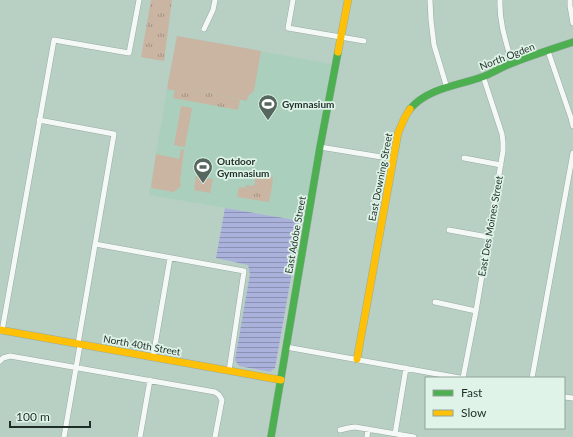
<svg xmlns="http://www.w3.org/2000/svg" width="573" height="437" font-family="Lato,sans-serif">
	<defs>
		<pattern id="park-tufts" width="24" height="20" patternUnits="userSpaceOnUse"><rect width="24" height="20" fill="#cab4a2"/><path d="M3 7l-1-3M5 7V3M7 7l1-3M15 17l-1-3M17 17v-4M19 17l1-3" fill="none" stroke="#a39384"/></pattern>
		<pattern id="water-rules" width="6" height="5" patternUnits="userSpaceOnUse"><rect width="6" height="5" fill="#aab2db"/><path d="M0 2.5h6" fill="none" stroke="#8a91b2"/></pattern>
	</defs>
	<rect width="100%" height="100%" fill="#b8cfc3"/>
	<path fill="#aad0bd" d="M177 36 331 64 303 221 149 195 167 89Z"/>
	<path fill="#cab4a2" d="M177 36 261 51 254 91 248 96 247 101 216 95V93L204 90 202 96 167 89Z
		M181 106 192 108 185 147 174 145Z
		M181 149 184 150 180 181 181 186 174 192 151 188 156 154 179 159Z
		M256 175 273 177 271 193 245 188 246 185 254 186Z
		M196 176 213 179 210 193 194 190Z"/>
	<path fill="url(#park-tufts)" d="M151 0H172L164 61 141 57Z
		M175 90 202 96 203 90 216 93V95L240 100 238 110 173 98Z
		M239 187 271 193 269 202 237 197Z"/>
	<path fill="url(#water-rules)" d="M225 208 301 221 275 368 270 372 239 366 235 360 250 274 248 265 216 258Z"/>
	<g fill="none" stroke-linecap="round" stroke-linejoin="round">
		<g stroke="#99aba2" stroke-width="6">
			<path id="street" d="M293 0 288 28 364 41
				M430 0 431 20 434 45 447 88
				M500 0C499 22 506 42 512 63
				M570 0V6L573 23
				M204 29 213 10 215 0
				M548 51 571 118 573 126
				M39 120 114 134 78 344
				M320 147 394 159
				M464 158 501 165
				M449 230 488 237
				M95 244 244 271 229 371
				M435 302 476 311
				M2 331 54 40 129 53 139 0
				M286 347 460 378
				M153 357 170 258
				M0 361 3 358 10 356 215 392 219 395 222 400 215 437
				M463 378 476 311 503 151V142L502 134 483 76
				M532 378 573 153
				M564 397 573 398
				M340 430 348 428 355 427 414 437
				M395 434 406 368
				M64 437 80 345
				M140 437 150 380
				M367 437 368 429"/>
		</g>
		<g stroke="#99aba2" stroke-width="8">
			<path id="fast" d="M410 109C428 88 457 86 482 77 491 74 500 68 510 64 530 56 552 49 573 42
				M271 437 320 147 338 52"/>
		</g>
		<g stroke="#99aba2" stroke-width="8">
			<path id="slow" d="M338 52 348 0
				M0 330 281 380
				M357 359 398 133 405 117 410 109"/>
		</g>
		<use href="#street" stroke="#f4f8f6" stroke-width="5"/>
		<use href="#fast" stroke="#4caf50" stroke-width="7"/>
		<use href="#slow" stroke="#ffc107" stroke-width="7"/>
	</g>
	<defs>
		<g id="stadium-pin" transform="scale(1)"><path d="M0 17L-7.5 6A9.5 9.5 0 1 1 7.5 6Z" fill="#55675e" stroke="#dff3e8"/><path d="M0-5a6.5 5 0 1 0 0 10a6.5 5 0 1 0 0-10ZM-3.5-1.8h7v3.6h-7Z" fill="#fff"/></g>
	</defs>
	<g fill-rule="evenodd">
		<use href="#stadium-pin" x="268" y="104"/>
		<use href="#stadium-pin" x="203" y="167"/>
	</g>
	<g text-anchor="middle" stroke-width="3.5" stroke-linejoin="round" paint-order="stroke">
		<g font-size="10" fill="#1f2f27" stroke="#dff3e8">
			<text transform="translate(507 56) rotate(-21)" y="4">North Ogden</text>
			<text transform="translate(380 177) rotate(-79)" y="4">East Downing Street</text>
			<text transform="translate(490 226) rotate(-80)" y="4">East Des Moines Street</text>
			<text transform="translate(295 235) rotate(-80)" y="4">East Adobe Street</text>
			<text transform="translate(142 345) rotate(10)" y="4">North 40th Street</text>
		</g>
		<g font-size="10" font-weight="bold" fill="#1f2f27" stroke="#dff3e8" text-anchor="start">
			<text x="282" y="108">Gymnasium</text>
			<text x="217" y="165">Outdoor<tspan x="217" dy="12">Gymnasium</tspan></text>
		</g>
	</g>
	<rect x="425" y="377" width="140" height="52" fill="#dff3e8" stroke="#92a59b"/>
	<rect x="433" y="390" width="20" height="6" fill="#4caf50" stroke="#92a59b"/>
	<text x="461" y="397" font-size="12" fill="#1f2f27">Fast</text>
	<rect x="433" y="410" width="20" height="6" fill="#ffc107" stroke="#92a59b"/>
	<text x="461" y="417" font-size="12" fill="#1f2f27">Slow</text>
	<path d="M10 421v6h80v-6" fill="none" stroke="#1f2f27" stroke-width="2"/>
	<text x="16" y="421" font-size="12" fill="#1f2f27" stroke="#dff3e8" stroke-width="3" paint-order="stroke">100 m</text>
</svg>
